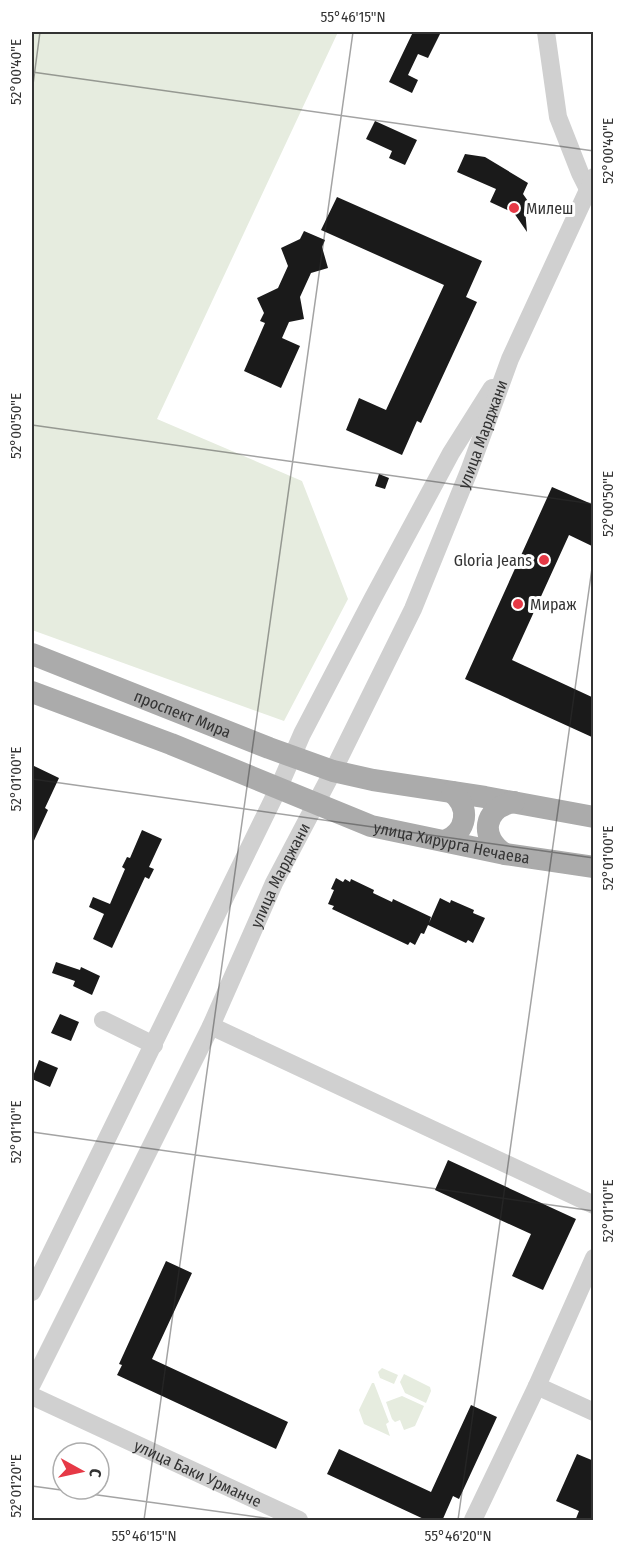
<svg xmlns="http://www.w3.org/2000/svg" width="625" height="1552" font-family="'Fira Sans Condensed',sans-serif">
	<rect width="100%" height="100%" fill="#fff"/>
	<path fill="#e6ecdf" d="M32 32H338L157 419 302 481 348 599 284 721 32 630Z
		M382 1368 398 1375 394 1384 380 1378 378 1372Z
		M404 1374 430 1387 431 1391 426 1403 405 1393 400 1382Z
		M372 1383H374L389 1422 386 1424 390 1436 364 1424 359 1410Z
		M402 1396 424 1406 415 1426 404 1430 400 1420 395 1422 392 1419 386 1402Z"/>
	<path fill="#1a1a1a" d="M413 32H441L428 58 418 54 408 75 418 80 412 93 389 82Z
		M375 121 417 140 405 165 389 158 392 151 366 139Z
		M465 154 485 157 528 183 523 194 530 204 525 209 527 232 514 213 490 202 496 189 457 172Z
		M337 197 482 261 466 297 477 302 421 423 417 421 402 455 346 430 359 398 386 410 444 285 321 230Z
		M304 231 325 240 322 247 328 268 311 273 300 297 304 319 289 322 282 338 300 346 281 388 244 371 265 323 260 321 264 313 257 298 278 288 288 266 281 248 300 239Z
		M379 474 389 478 385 489 375 486Z
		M552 487 594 505V547L569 535 512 660 594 698V738L465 679Z
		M32 765 59 778 45 808 48 810 32 845Z
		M142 830 162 839 149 867 154 869 149 879 145 877 112 948 93 939 104 914 89 907 93 897 110 904 125 869 122 867 127 857 130 858Z
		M336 878 343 882 345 879 350 882 351 879 374 890 373 893 392 902 393 899 431 917 429 923 440 898 450 903 451 900 474 910 473 913 485 918 473 943 468 940 466 943 428 925 424 934 421 933 415 945 410 942 408 945 332 909 334 906 328 904 334 890 331 889Z
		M56 962 80 970 81 967 100 976 92 995 73 986 75 981 52 973Z
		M60 1014 79 1022 71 1041 51 1033Z
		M39 1060 58 1068 50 1087 32 1079Z
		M448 1160 576 1219 543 1290 512 1276 531 1234 435 1190Z
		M166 1261 192 1273 152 1359 288 1422 276 1449 117 1375 122 1365 119 1364Z
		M471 1405 497 1417 459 1499 453 1496 442 1521H428L327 1474 339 1449 431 1492Z
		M577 1454 594 1461V1521H575L579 1511 556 1501Z"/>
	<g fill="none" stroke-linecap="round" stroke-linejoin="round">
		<g stroke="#d0d0d0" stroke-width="18">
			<path d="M546 32 558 117 580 173 591 195"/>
			<path d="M103 1020 154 1045"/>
			<path d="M211 1026 594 1205"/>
			<path d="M32 1292 279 787 302 734 373 598 451 453 492 388"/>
			<path id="s1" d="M32 1384 211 1026 274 883 333 771 413 609 469 471 510 359 594 177"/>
			<path d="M537 1386 594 1412"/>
			<path id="s2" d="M32 1396 299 1520"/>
			<path d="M473 1520 537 1386 594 1258"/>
		</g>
		<g stroke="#ababab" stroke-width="22">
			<path id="s3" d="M32 654 269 748 333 771 373 780 485 797 594 817"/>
			<path id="s4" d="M32 692 171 744 371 826 505 854 594 867"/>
			<path d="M445 841C467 832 471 807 452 792"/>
			<path d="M505 854C479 838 483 808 514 802"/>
		</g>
	</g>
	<path fill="none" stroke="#333" stroke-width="1.5" stroke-opacity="0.45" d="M32 72 594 151M32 92 40 32M32 425 594 504M32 779 594 858M32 1132 594 1211M32 1486 280 1520M144 1520 353 32M458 1520 594 554"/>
	<g fill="#e63946" stroke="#fff" stroke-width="2">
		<circle cx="514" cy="208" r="6"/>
		<circle cx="544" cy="560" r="6"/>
		<circle cx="518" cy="604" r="6"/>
	</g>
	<g text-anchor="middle" stroke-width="6" stroke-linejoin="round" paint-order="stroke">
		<g font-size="16" fill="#333" stroke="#fff" text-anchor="start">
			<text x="526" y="214">Милеш</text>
			<text x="532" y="566" text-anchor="end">Gloria Jeans</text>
			<text x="530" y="610">Мираж</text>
		</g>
		<g font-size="16" fill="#333" stroke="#fff">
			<text dy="6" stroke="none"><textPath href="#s1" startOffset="1052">улица Марджани</textPath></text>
			<text dy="6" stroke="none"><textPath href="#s3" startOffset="162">проспект Мира</textPath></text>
			<text dy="6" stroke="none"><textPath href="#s4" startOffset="447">улица Хирурга Нечаева</textPath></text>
			<text dy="6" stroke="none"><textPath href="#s1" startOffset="566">улица Марджани</textPath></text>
			<text dy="6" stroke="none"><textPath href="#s2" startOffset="183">улица Баки Урманче</textPath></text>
		</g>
	</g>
	<rect width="625" height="1552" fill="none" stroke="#ffffff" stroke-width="66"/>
	<g transform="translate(81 1471) rotate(98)"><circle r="28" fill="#ffffff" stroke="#adadad" stroke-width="1.5"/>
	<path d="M0-4.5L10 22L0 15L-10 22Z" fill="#e63946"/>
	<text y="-9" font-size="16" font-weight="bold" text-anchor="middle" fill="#333333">С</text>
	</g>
	<rect x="33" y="33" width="559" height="1486" fill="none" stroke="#333" stroke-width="2"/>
	<g font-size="15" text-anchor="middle" fill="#333">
		<text x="353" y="22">55°46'15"N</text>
		<text transform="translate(16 72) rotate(-90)" y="5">52°00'40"E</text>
		<text transform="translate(608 151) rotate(-90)" y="5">52°00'40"E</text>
		<text transform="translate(16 426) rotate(-90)" y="5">52°00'50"E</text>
		<text transform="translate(608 504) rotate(-90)" y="5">52°00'50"E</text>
		<text transform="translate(16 779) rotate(-90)" y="5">52°01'00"E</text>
		<text transform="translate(608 858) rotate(-90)" y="5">52°01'00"E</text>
		<text transform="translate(16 1132) rotate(-90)" y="5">52°01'10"E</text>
		<text transform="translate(608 1211) rotate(-90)" y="5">52°01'10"E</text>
		<text transform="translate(16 1486) rotate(-90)" y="5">52°01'20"E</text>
		<text x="144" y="1541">55°46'15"N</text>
		<text x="458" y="1541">55°46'20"N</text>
	</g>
</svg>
